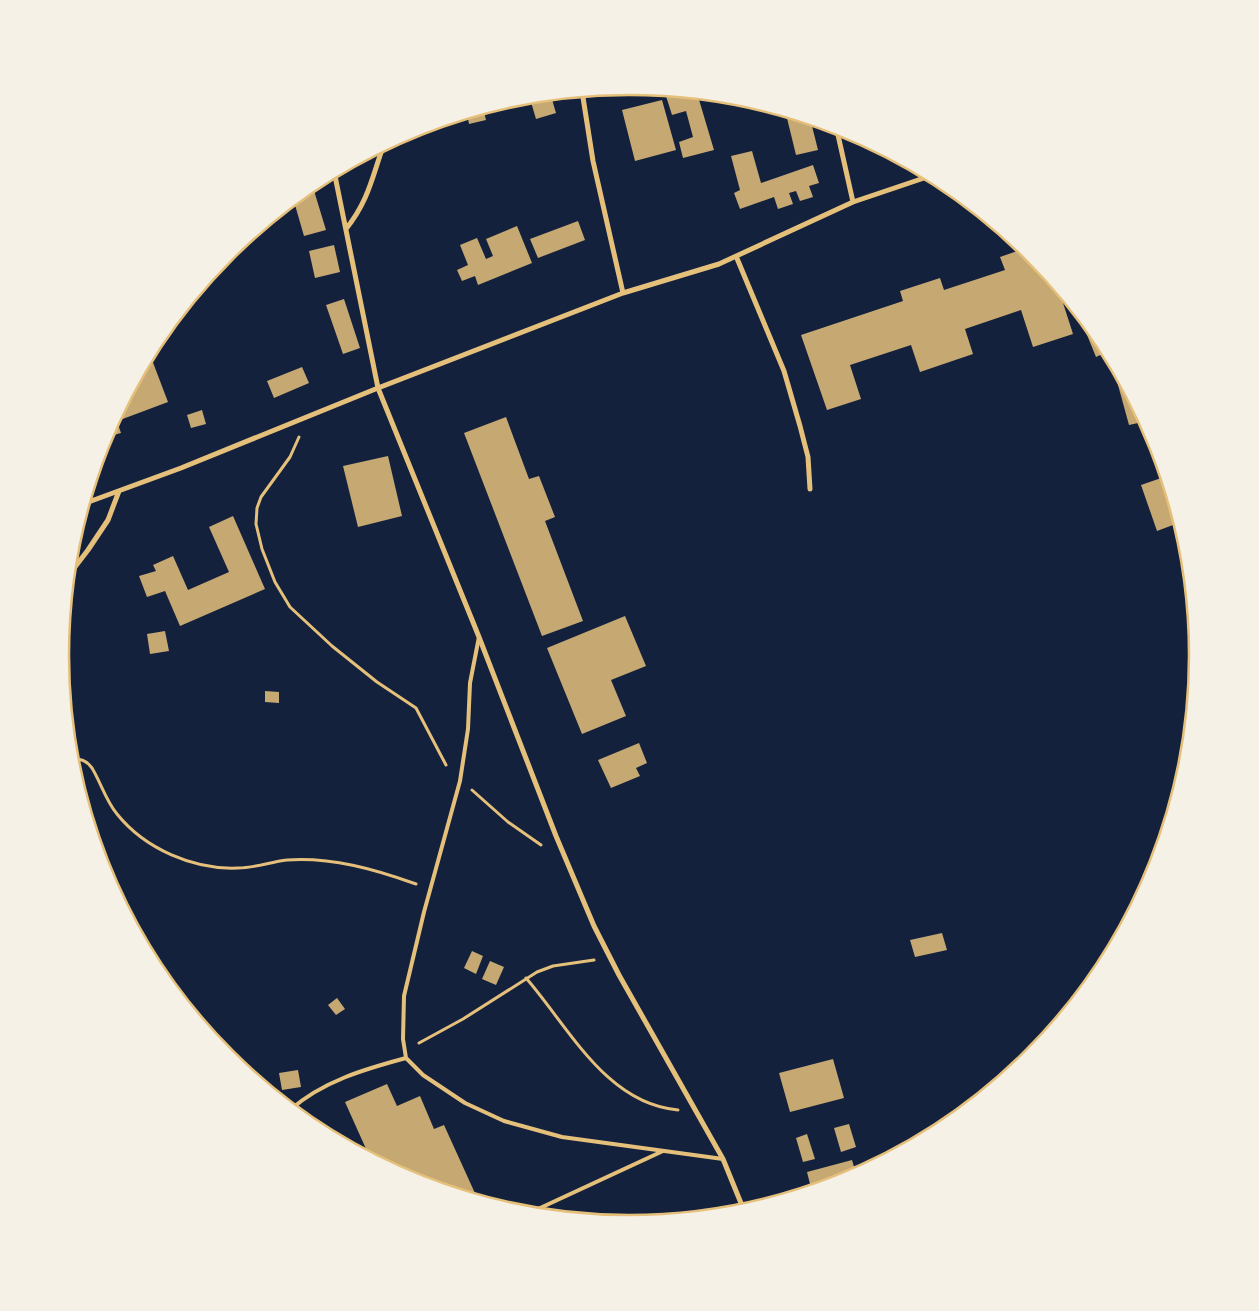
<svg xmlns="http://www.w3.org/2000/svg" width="1259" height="1311" font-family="Figtree,sans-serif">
	<rect width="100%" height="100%" fill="#14213d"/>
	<path fill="#c6a872" d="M681 91 697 93 714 150 683 158 679 142 693 137 686 111 672 115 666 96Z
		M551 96 556 113 536 119 531 102Z
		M662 100 676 150 635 161 622 110Z
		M483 108 486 120 469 124 467 113Z
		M785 110 810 118 818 150 796 155Z
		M752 151 761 183 813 165 819 183 809 186 813 197 800 201 796 191 789 193 793 204 778 209 774 197 740 209 734 193 740 190 731 156Z
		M312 184 326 230 304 236 293 198Z
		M578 221 585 240 538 258 530 239Z
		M517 226 532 263 478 285 475 276 462 281 457 270 468 265 460 245 477 238 486 259 493 256 486 239Z
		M334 245 340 272 315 278 309 251Z
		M1026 248 1032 253 1056 281 1073 334 1033 347 1021 310 965 329 973 354 920 372 911 345 850 365 861 399 827 410 801 335 903 301 900 291 940 278 944 290 1005 270 1000 257Z
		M344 299 360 348 343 354 326 305Z
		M1078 309 1086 318 1082 320Z
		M1089 323 1103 339 1109 351 1096 357 1083 325Z
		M149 352 168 402 120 420 117 412Z
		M1112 355 1120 370 1117 371 1110 356Z
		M302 367 309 383 274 398 267 381Z
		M1121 373 1147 421 1129 425 1115 374Z
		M202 410 206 424 191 428 187 415Z
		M115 416 121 433 103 438V437Z
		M506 417 529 479 539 476 555 517 545 521 583 621 542 636 464 433Z
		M388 456 402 516 358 527 343 466Z
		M1167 476 1181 522 1157 531 1141 485Z
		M233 516 265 589 180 626 165 591 147 597 139 576 156 571 153 565 173 556 188 590 229 572 209 527Z
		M625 616 646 666 611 680 626 716 582 734 547 648Z
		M165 631 169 651 150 654 147 634Z
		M265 691 279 692V703L265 702Z
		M639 743 647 763 636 768 640 776 611 788 598 760Z
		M942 933 947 950 915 957 910 940Z
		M472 951 483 956 476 974 464 968Z
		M490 961 504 967 496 985 482 979Z
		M337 998 345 1009 336 1015 328 1005Z
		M833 1059 844 1098 790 1112 779 1073Z
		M298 1070 301 1087 282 1090 279 1073Z
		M387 1084 397 1106 420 1096 434 1129 444 1125 479 1202 411 1182 371 1160 345 1102Z
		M849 1124 856 1147 841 1152 834 1128Z
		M807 1134 815 1159 803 1162 796 1138Z
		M852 1160 857 1177 847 1182 812 1192 807 1172Z"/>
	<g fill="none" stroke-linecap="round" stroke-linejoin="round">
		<path stroke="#e5c07b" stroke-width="3" d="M299 437 290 457 261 497 257 508 256 524 262 549 275 582 290 607 332 646 377 682 416 708 446 765
			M70 760C80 758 86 760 92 768 101 783 106 801 117 814 145 849 194 870 238 868 255 868 270 862 287 860 332 857 374 869 416 884
			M472 790 508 822 541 845
			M526 978C568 1026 606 1104 678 1110
			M419 1043 463 1019 537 972 553 966 594 960"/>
		<path stroke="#e5c07b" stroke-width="4" d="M479 637 470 683 468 729 460 781 424 912 404 996 403 1039 406 1058 423 1075 465 1103 504 1121 562 1137 723 1159
			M290 1110C323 1081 365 1069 406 1058
			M525 1215 663 1151"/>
		<path stroke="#e5c07b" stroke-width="5" d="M582 91 593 161 623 293
			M836 126 853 202
			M334 171 378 388 479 637 556 836 594 926 619 975 723 1159 745 1213
			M346 229C369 200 372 177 384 144
			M736 256 784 371 800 426 808 457 810 489
			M83 504 181 468 378 388 623 293 719 264 853 202 933 175
			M68 576 88 550 108 520 119 491"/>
	</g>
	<path d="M0 0H1259V1311H0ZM69 655a560 560 0 1 1 1120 0a560 560 0 1 1-1120 0Z" fill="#f6f1e7" fill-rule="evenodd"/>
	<path fill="none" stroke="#e5c07b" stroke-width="2.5" d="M69 655a560 560 0 1 1 1120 0a560 560 0 1 1-1120 0Z"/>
</svg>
